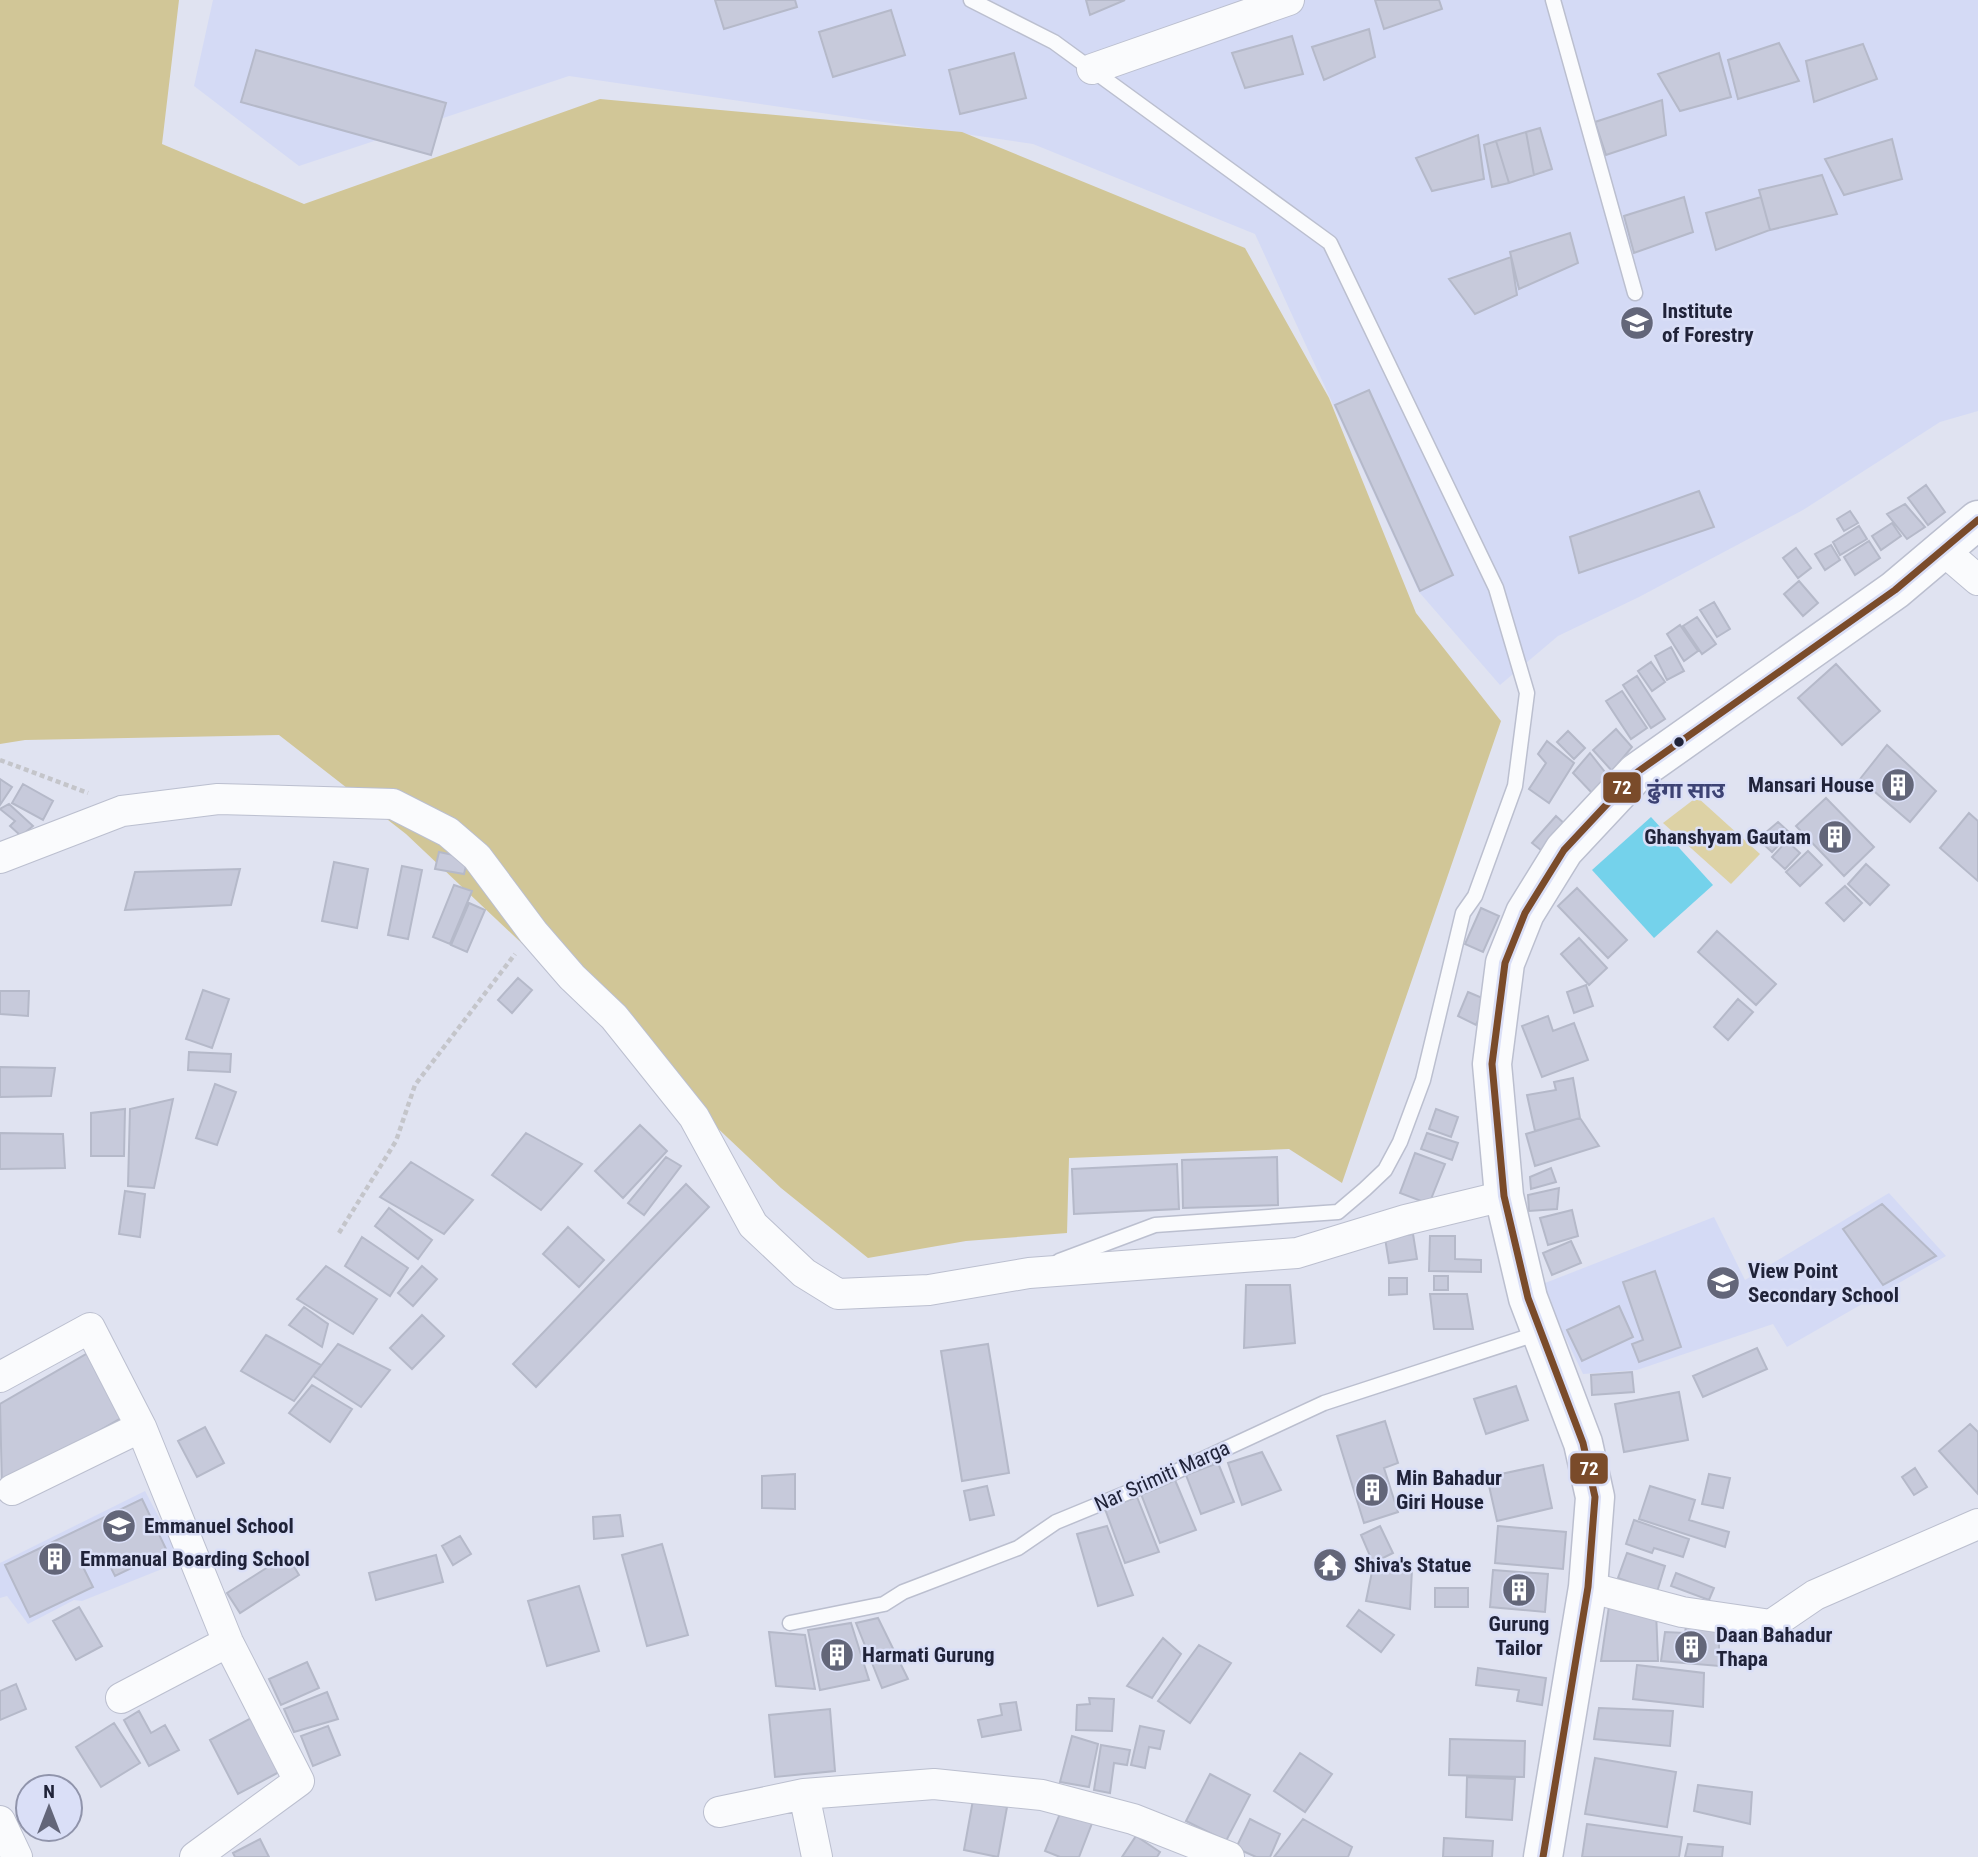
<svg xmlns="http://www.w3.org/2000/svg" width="1978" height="1857" font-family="'Roboto Condensed','Noto Sans Devanagari',sans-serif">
	<rect width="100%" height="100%" fill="#e0e3f1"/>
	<path fill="#d4daf5" d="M213 0H1978V411L1940 422 1803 510 1639 597 1558 636 1500 685 1419 592 1255 234 1033 144 569 76 299 166 194 86Z
		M1889 1193 1946 1256 1787 1347 1773 1324 1637 1370 1583 1374 1540 1285 1714 1217 1745 1280Z
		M145 1491 182 1561 82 1601 74 1600 28 1624 7 1596 0 1598V1563Z"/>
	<path fill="#ddd2a5" d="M1697 797 1760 854 1731 884 1663 823Z"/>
	<path fill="#d1c697" d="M0 0H179L162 144 304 204 600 99 962 132 1245 248 1329 398 1416 613 1501 721 1342 1183 1289 1149 1069 1158 1067 1233 966 1241 868 1258 781 1188 406 834 279 735 25 740 0 744Z"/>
	<path fill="#74d2eb" d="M1651 817 1713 885 1654 938 1592 870Z"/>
	<path fill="#c7cadb" stroke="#b5b9c9" stroke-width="2" d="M715 0H795L797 7 724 29Z
		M1086 0H1125L1090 15Z
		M1375 0H1439L1442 9 1384 29Z
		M891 10 905 55 833 77 819 32Z
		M1369 29 1375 57 1324 80 1312 47Z
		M1292 36 1303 74 1245 88 1232 53Z
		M1779 43 1799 81 1738 99 1728 60Z
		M1863 44 1877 79 1814 102 1806 61Z
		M256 50 446 103 431 155 241 102Z
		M1014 53 1026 98 960 114 949 70Z
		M1719 53 1731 97 1680 111 1658 74Z
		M1662 100 1666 135 1606 155 1595 122Z
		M1540 128 1552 169 1534 175 1526 132Z
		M1526 132 1534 175 1509 183 1496 141Z
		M1478 135 1484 179 1432 191 1416 158Z
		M1892 139 1902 179 1844 195 1825 159Z
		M1496 141 1509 183 1492 187 1484 145Z
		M1822 175 1837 214 1770 230 1759 190Z
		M1684 197 1693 232 1634 253 1624 216Z
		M1761 197 1770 230 1716 250 1706 213Z
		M1570 233 1578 263 1519 289 1510 252Z
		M1511 257 1517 295 1475 314 1449 279Z
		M1369 390 1453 575 1420 591 1335 405Z
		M1926 485 1945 512 1928 525 1908 498Z
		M1699 491 1714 527 1579 573 1570 537Z
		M1905 504 1925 527 1907 539 1887 514Z
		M1850 511 1858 523 1844 531 1837 519Z
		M1892 523 1901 536 1881 550 1872 536Z
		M1859 526 1867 539 1840 555 1833 542Z
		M1869 541 1880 558 1855 575 1844 557Z
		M1831 545 1840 560 1825 570 1815 554Z
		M1796 548 1811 568 1798 578 1783 558Z
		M1799 581 1818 603 1803 616 1784 594Z
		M1714 602 1730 629 1717 637 1700 610Z
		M1697 617 1716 644 1702 654 1683 626Z
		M1680 625 1698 651 1684 661 1667 634Z
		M1671 647 1684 671 1667 680 1655 656Z
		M1651 662 1665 682 1652 691 1638 671Z
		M1836 664 1880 711 1842 745 1798 698Z
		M1637 676 1665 719 1651 728 1623 685Z
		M1622 691 1647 728 1631 739 1606 701Z
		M1616 729 1632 747 1612 771 1593 750Z
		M1568 731 1585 748 1574 759 1557 742Z
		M1547 741 1574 763 1549 803 1529 789 1546 763 1538 754Z
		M1887 745 1936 791 1910 822 1860 779Z
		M1590 753 1608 776 1592 793 1573 773Z
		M0 779 12 787 0 805Z
		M23 784 53 801 43 820 12 803Z
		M1826 798 1874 847 1844 876 1796 826Z
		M9 804 33 826 21 836 10 826 15 821 0 809Z
		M1969 813 1978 821V881L1940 848Z
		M1556 816 1566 825 1542 851 1532 843Z
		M1778 822 1790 833 1772 852 1758 839Z
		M1787 841 1800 853 1785 869 1772 857Z
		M1808 851 1822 865 1800 886 1786 872Z
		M439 852 468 858 464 874 435 869Z
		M334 862 368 869 357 928 322 921Z
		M1866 864 1889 885 1870 905 1848 884Z
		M402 866 422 870 408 939 388 935Z
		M240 869 231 905 125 910 135 872Z
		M454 885 472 891 450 944 433 937Z
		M1845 886 1862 903 1844 921 1826 903Z
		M1577 888 1627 940 1608 958 1558 906Z
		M469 903 485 910 467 952 451 945Z
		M1481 908 1499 916 1483 952 1465 944Z
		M1717 931 1776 984 1756 1005 1698 952Z
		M1579 938 1607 968 1589 985 1561 954Z
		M518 978 532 990 512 1013 498 1000Z
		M1586 985 1593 1006 1574 1013 1567 992Z
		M203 990 229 999 212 1048 186 1039Z
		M0 991H29L28 1016 0 1014Z
		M1468 992 1487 1000 1476 1025 1458 1016Z
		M1738 999 1753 1012 1728 1040 1714 1027Z
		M1548 1016 1553 1031 1574 1023 1588 1060 1542 1077 1522 1026Z
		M189 1052 231 1054 230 1072 188 1070Z
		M0 1067 55 1068 51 1096 0 1097Z
		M1573 1078 1580 1118 1535 1131 1527 1095 1556 1090 1554 1082Z
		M215 1084 236 1092 217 1145 196 1138Z
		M173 1099 154 1188 128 1186 130 1109Z
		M125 1109 124 1156H91V1113Z
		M1436 1109 1458 1117 1451 1137 1429 1129Z
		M1580 1118 1599 1146 1535 1166 1526 1134Z
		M640 1125 667 1151 623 1198 595 1171Z
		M0 1133 63 1134 65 1168 0 1169Z
		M526 1133 582 1164 541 1210 492 1175Z
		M1427 1133 1458 1143 1452 1160 1421 1149Z
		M1415 1153 1445 1164 1429 1204 1400 1193Z
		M666 1157 681 1166 644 1215 628 1203Z
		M1277 1157 1278 1205 1183 1208 1182 1160Z
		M411 1162 473 1200 444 1234 380 1197Z
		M1177 1164 1179 1209 1074 1214 1072 1169Z
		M1551 1168 1556 1182 1531 1189 1530 1177Z
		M686 1184 709 1207 536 1387 513 1364Z
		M1559 1188 1557 1209 1529 1211 1528 1195Z
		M125 1191 145 1194 140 1237 119 1234Z
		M1882 1204 1936 1256 1883 1285 1843 1229Z
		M389 1208 432 1240 418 1259 375 1226Z
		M1572 1210 1578 1236 1548 1245 1540 1218Z
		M568 1227 604 1260 579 1287 543 1254Z
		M1413 1234 1417 1259 1389 1263 1385 1238Z
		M1430 1236H1455V1259L1481 1260V1272L1429 1271Z
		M362 1237 408 1268 390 1296 345 1266Z
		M1571 1241 1581 1263 1552 1275 1543 1253Z
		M326 1266 377 1299 353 1334 297 1299Z
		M422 1266 437 1279 413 1306 398 1293Z
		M1655 1271 1681 1347 1639 1362 1632 1344 1643 1340 1623 1282Z
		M1434 1276H1448V1290H1434Z
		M1389 1278H1407V1294L1389 1295Z
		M1246 1285H1290L1295 1343 1244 1348Z
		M1430 1294H1467L1473 1329H1434Z
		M1619 1306 1633 1337 1582 1361 1567 1330Z
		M304 1307 328 1324 322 1347 289 1325Z
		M422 1315 444 1336 412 1369 390 1348Z
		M266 1335 321 1365 294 1401 241 1371Z
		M338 1344 390 1370 361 1407 313 1376Z
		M988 1344 1009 1473 962 1481 941 1351Z
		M1757 1348 1767 1369 1703 1397 1693 1376Z
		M88 1353 121 1418 2 1487 0 1404Z
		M1632 1372 1634 1392 1592 1395 1591 1375Z
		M312 1385 352 1409 330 1442 289 1413Z
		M1516 1386 1528 1420 1486 1434 1474 1399Z
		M1679 1392 1688 1440 1624 1452 1615 1404Z
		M1385 1421 1398 1463 1384 1468 1398 1512 1364 1523 1337 1436Z
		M1970 1424 1978 1432V1494L1939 1451Z
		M205 1427 224 1463 197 1477 178 1441Z
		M1262 1452 1281 1490 1242 1505 1228 1463Z
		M1218 1463 1234 1502 1201 1514 1186 1475Z
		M1543 1465 1552 1508 1497 1521 1487 1477Z
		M1915 1468 1927 1487 1914 1495 1902 1477Z
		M795 1474V1509L762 1508V1476Z
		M1709 1474 1730 1478 1723 1508 1702 1504Z
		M1175 1480 1196 1530 1160 1543 1141 1494Z
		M987 1486 994 1515 970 1520 964 1491Z
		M1650 1486 1695 1500 1689 1520 1729 1532 1725 1547 1639 1519Z
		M1137 1497 1159 1552 1125 1563 1105 1509Z
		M142 1499 167 1551 115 1576 104 1554 82 1565 93 1587 30 1617 5 1565Z
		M620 1515 623 1536 594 1539 593 1517Z
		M1634 1520 1689 1539 1683 1557 1654 1548 1652 1553 1626 1544Z
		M1107 1526 1133 1595 1098 1606 1077 1534Z
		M1380 1526 1393 1553 1373 1563 1361 1535Z
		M1498 1526 1566 1532 1563 1569 1495 1563Z
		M460 1536 471 1554 453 1565 442 1546Z
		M662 1544 688 1635 647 1646 622 1555Z
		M1627 1553 1665 1566 1657 1592 1618 1578Z
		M287 1555 299 1575 240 1613 227 1593Z
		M436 1555 443 1582 376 1600 369 1573Z
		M1373 1567 1412 1569 1410 1609 1366 1601Z
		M1493 1570 1548 1574 1545 1612 1490 1607Z
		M1676 1573 1714 1588 1709 1600 1671 1586Z
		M579 1586 599 1651 547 1666 528 1601Z
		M1435 1588H1468V1607H1435Z
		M1609 1606 1656 1611 1658 1661H1601Z
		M79 1607 102 1646 76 1660 53 1621Z
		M1359 1610 1394 1635 1381 1652 1347 1626Z
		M878 1618 908 1679 882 1688 856 1623Z
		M1687 1620 1719 1625V1666L1661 1661 1665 1632 1685 1633Z
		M851 1623 869 1680 820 1690 808 1630Z
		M769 1632 805 1635 815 1689 776 1686Z
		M1163 1638 1181 1654 1152 1698 1127 1686Z
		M1199 1645 1231 1663 1190 1723 1158 1701Z
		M307 1662 319 1688 281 1705 269 1679Z
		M1637 1665 1704 1673 1703 1707 1633 1699Z
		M1478 1668 1546 1678 1542 1705 1517 1701 1519 1690 1476 1685Z
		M16 1684 26 1709 0 1720V1691Z
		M327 1692 338 1719 294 1732 284 1709Z
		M1089 1698 1114 1699 1112 1731 1076 1730 1077 1705 1090 1704Z
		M1016 1702 1021 1730 982 1737 978 1720 1002 1715 1000 1704Z
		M1599 1708 1673 1711 1670 1746 1594 1739Z
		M830 1709 835 1771 775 1777 769 1715Z
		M139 1711 151 1733 165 1725 179 1750 149 1766 124 1720Z
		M253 1717 281 1771 238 1794 210 1740Z
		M114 1723 140 1763 101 1787 76 1747Z
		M328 1726 340 1755 313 1766 301 1736Z
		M1140 1726 1164 1731 1160 1749 1149 1747 1145 1768 1131 1765Z
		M1072 1736 1098 1744 1089 1787 1060 1782Z
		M1450 1739 1525 1741 1524 1777 1449 1775Z
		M1101 1745 1130 1750 1127 1765 1114 1763 1110 1793 1094 1790Z
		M1300 1753 1332 1774 1305 1812 1274 1791Z
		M1595 1758 1676 1772 1667 1827 1585 1814Z
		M1210 1774 1250 1795 1226 1841 1186 1821Z
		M1467 1777 1515 1779 1512 1820 1466 1817Z
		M1698 1785 1752 1792 1750 1824 1694 1811Z
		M973 1800 1007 1807 998 1857 964 1850Z
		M1063 1806 1094 1818 1079 1857H1060L1045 1851Z
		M1250 1819 1280 1834 1270 1857H1256L1236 1848Z
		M1303 1819 1352 1847 1348 1857H1274Z
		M1587 1824 1682 1837 1679 1857H1582Z
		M1136 1836 1160 1852 1157 1857H1122Z
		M1444 1838 1493 1841 1492 1857H1443Z
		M260 1839 269 1857H235L233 1853Z
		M1688 1844 1723 1847 1722 1857H1685Z"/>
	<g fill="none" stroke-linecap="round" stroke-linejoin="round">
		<g stroke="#bbbfcf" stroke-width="17">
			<path id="lane" d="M971 0 1054 42 1330 243 1496 588 1527 693 1515 786 1475 896 1463 913 1423 1080 1400 1142 1385 1170 1365 1189 1338 1212 1155 1225 1059 1261
				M1553 0 1635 293
				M790 1623 884 1604 903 1592 1018 1548 1056 1522 1158 1480 1324 1403 1539 1333"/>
		</g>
		<g stroke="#bbbfcf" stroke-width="32">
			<path id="street" d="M1092 69 1289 0
				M1943 550 1978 580
				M0 858 122 811 218 799 393 804 448 832 477 857 533 932 572 977 614 1017 694 1117 753 1225 804 1273 838 1294 929 1290 1029 1273 1297 1253 1405 1220 1504 1196
				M0 1377 90 1328 141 1427 228 1642 299 1781 195 1857
				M12 1490 141 1427
				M1588 1587 1682 1612 1771 1625 1815 1595 1978 1524
				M121 1698 228 1642
				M719 1812 804 1794
				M0 1821 17 1857
				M817 1857 804 1794 934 1784 1042 1795 1133 1819 1229 1857"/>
		</g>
		<g stroke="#bbbfcf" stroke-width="41">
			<path id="secondary" d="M1543 1857 1588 1587 1595 1497 1583 1443 1528 1298 1504 1196 1492 1064 1505 963 1525 913 1564 850 1636 773 1895 590 1978 520"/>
		</g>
		<path stroke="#c4c5ca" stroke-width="4.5" stroke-dasharray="5 3.5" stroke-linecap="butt" d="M0 760 88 793
			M339 1233 396 1141 415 1085 515 954"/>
		<use href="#lane" stroke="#fafbfd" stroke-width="14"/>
		<use href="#street" stroke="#fafbfd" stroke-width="30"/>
		<use href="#secondary" stroke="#fafbfd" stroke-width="38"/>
		<g stroke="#dadff7" stroke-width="12">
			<path id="bus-1" d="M1543 1857 1588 1587 1595 1497 1583 1443 1528 1298 1504 1196 1492 1064 1505 963 1525 913 1564 850 1636 773 1895 590 1978 520"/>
		</g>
		<use href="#bus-1" stroke="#7a4b2a" stroke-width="7"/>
	</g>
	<defs>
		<g id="university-disc" transform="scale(1.75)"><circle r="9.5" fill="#636679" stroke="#dadff7"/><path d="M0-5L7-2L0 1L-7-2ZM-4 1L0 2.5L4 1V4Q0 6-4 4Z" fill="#fff"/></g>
		<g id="building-disc" transform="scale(1.75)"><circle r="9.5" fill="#636679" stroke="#dadff7"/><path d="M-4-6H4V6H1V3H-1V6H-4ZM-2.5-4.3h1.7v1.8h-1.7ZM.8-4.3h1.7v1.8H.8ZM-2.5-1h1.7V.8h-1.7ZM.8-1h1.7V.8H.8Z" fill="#fff"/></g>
		<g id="school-disc" transform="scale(1.75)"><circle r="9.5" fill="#636679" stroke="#dadff7"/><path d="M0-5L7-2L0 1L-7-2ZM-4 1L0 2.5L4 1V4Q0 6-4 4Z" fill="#fff"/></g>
		<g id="temple-disc" transform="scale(1.75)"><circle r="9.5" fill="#636679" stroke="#dadff7"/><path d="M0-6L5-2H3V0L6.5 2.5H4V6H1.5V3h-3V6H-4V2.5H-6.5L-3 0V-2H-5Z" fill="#fff"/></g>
	</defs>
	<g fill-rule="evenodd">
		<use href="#university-disc" x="1637" y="323"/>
		<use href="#building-disc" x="1898" y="785"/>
		<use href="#building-disc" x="1835" y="837"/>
		<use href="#school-disc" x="1723" y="1283"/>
		<use href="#building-disc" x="1372" y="1490"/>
		<use href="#school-disc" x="119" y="1526"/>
		<use href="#building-disc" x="55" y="1559"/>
		<use href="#temple-disc" x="1330" y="1565"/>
		<use href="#building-disc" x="1519" y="1590"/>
		<use href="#building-disc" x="1691" y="1647"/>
		<use href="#building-disc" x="837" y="1655"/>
	</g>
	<circle fill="#202339" stroke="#dadff7" stroke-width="2.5" cx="1679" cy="742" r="6"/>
	<g text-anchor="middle" stroke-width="5" stroke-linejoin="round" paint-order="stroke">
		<g font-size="21" font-weight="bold" fill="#202339" stroke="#dadff7" text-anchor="start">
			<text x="1662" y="318">Institute<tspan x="1662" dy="24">of Forestry</tspan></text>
			<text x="1874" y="792" text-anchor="end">Mansari House</text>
			<text x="1811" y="844" text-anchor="end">Ghanshyam Gautam</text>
			<text x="1748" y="1278">View Point<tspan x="1748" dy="24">Secondary School</tspan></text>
			<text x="1396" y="1485">Min Bahadur<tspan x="1396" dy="24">Giri House</tspan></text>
			<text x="144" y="1533">Emmanuel School</text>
			<text x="80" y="1566">Emmanual Boarding School</text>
			<text x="1354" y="1572">Shiva's Statue</text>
			<text x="1519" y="1631" text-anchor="middle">Gurung<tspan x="1519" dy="24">Tailor</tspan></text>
			<text x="1716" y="1642">Daan Bahadur<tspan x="1716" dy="24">Thapa</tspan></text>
			<text x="862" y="1662">Harmati Gurung</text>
		</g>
		<g font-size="21" fill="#202339" stroke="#dadff7">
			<text transform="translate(1162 1476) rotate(-24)" y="7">Nar Srimiti Marga</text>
		</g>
		<g font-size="23" font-weight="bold" fill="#3d4374" stroke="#dadff7">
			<text x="1686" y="798">ढुंगा साउ</text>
		</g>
	</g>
	<g stroke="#dadff7" stroke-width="2.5">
		<rect x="1602" y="771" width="40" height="33" rx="7" fill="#7a4b2a"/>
		<rect x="1569" y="1452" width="40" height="33" rx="7" fill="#7a4b2a"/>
	</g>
	<g font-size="19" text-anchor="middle" font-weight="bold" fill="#fff">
		<text x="1622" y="794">72</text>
		<text x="1589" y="1475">72</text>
	</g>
	<g transform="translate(49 1808)"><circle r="33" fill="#dadff7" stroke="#9094ab" stroke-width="2"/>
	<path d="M0-5L12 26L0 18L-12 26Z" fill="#636679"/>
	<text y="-10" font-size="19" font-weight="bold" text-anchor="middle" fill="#202339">N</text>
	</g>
</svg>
